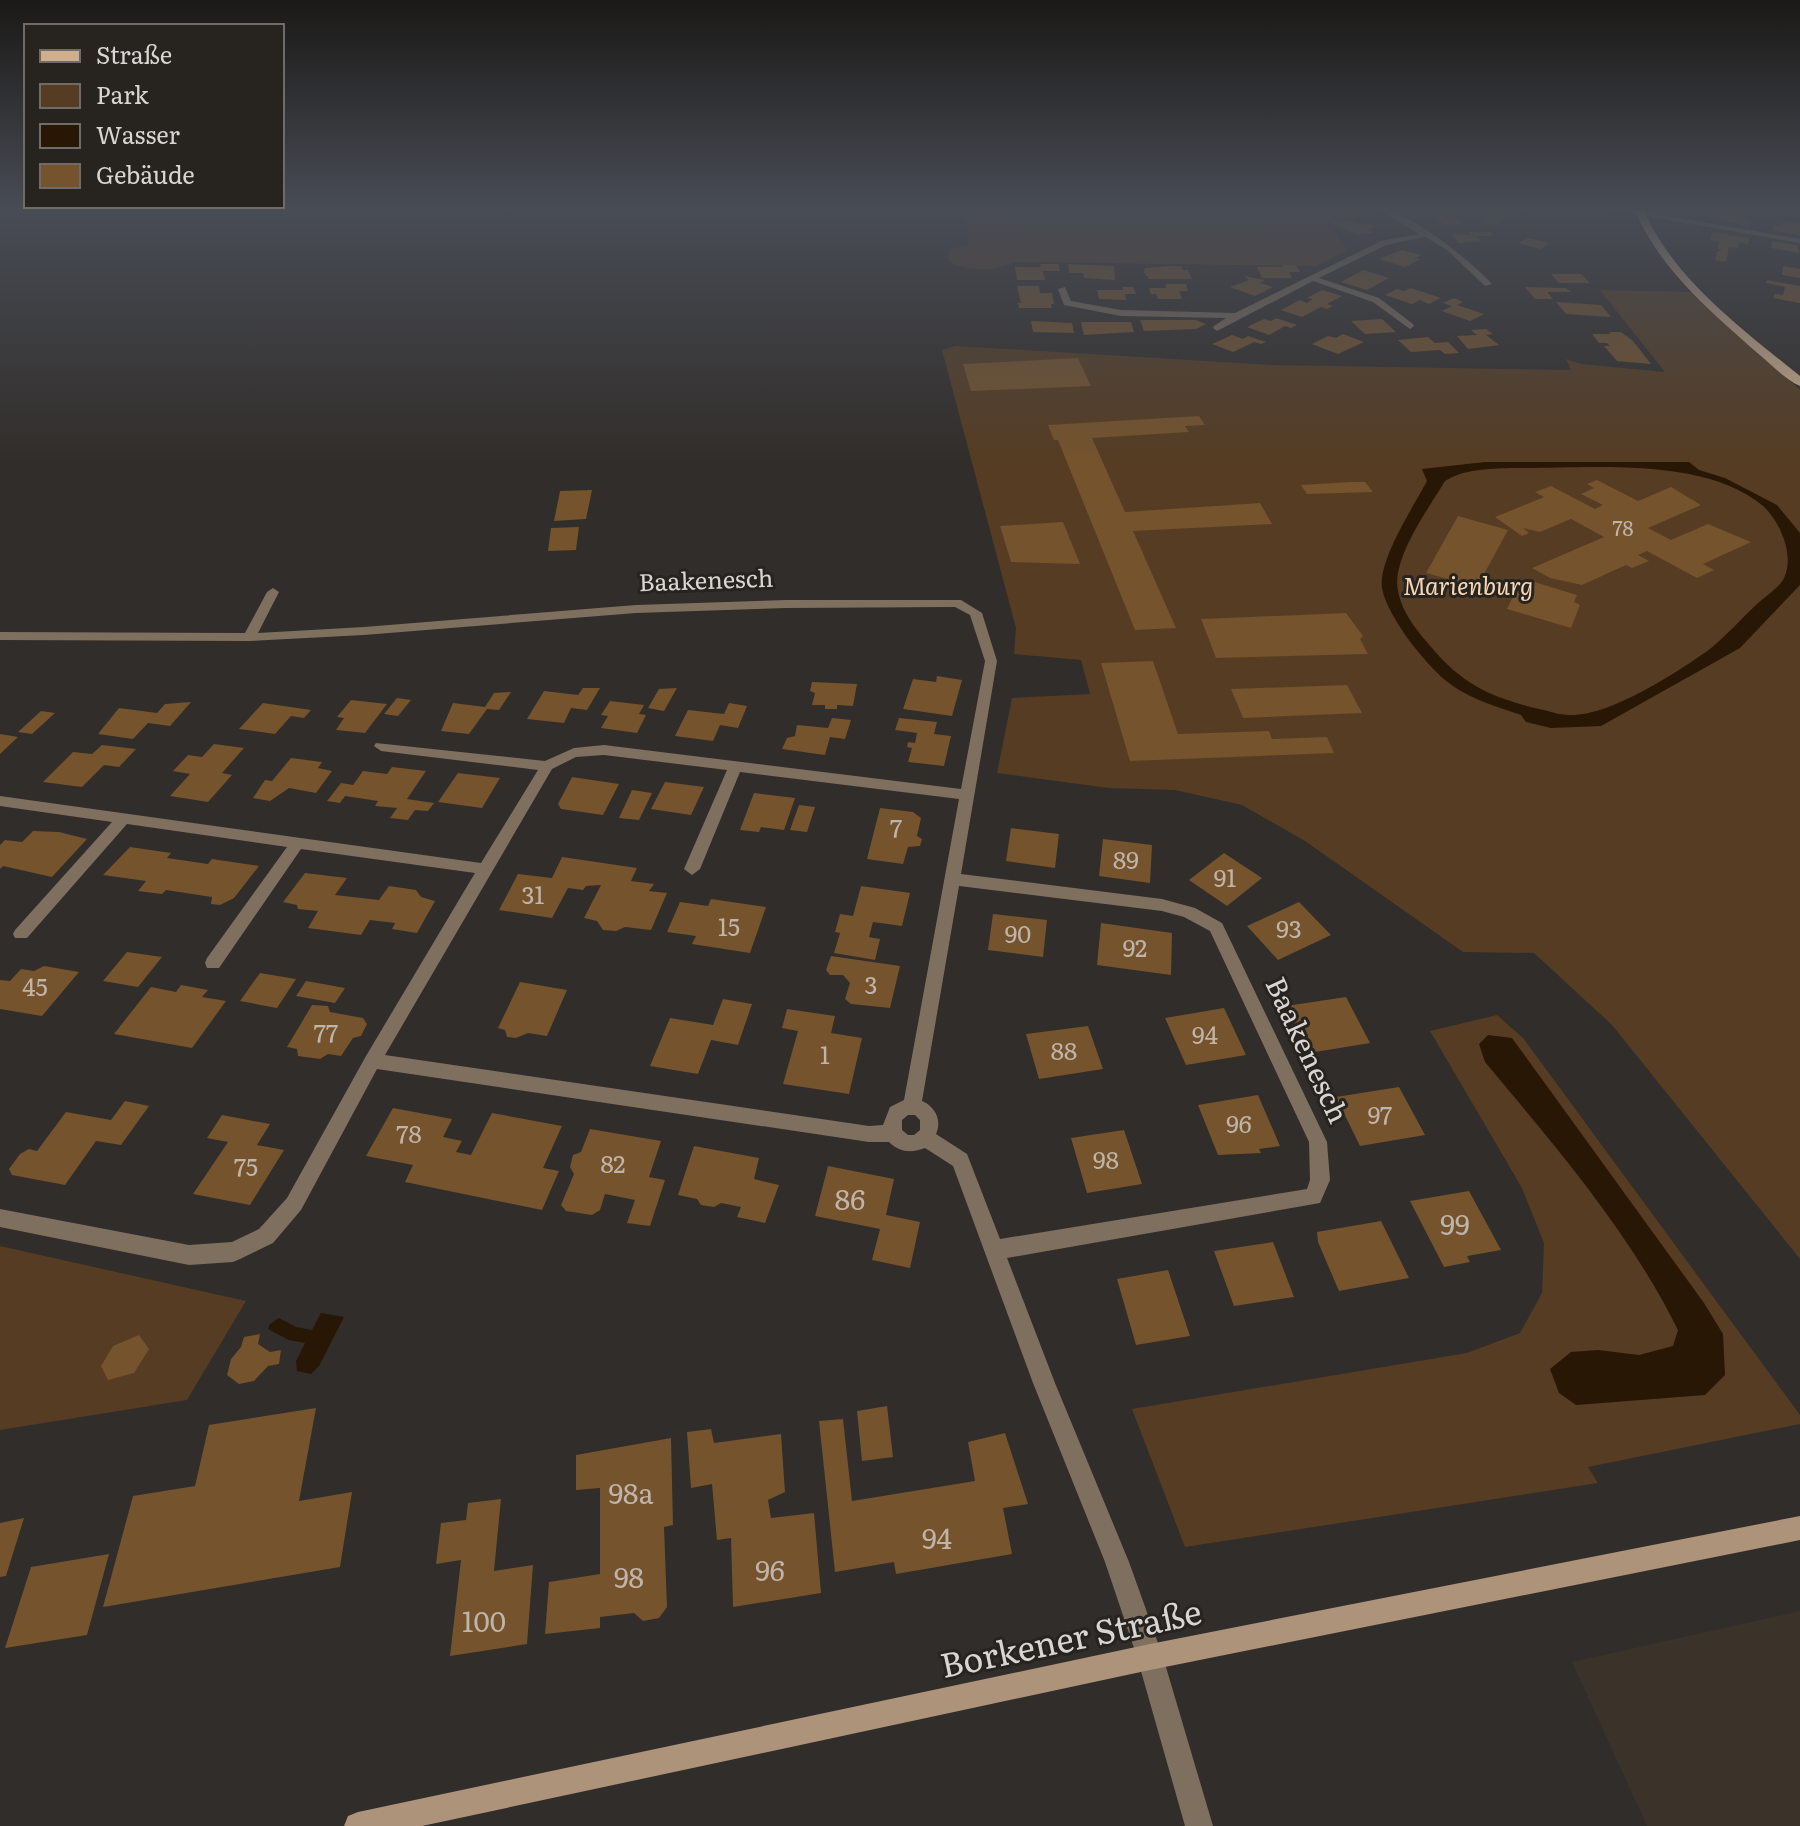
<svg xmlns="http://www.w3.org/2000/svg" width="1800" height="1826" font-family="Literata,serif">
	<rect width="100%" height="100%" fill="#312d2a"/>
	<path fill="#3b332a" d="M1800 1611V1826H1647L1572 1662Z"/>
	<path fill="#553c22" d="M964 208H1376L1386 214 1325 223 1348 250 1316 266 1013 262C996 272 965 272 949 261L948 252 952 248 969 245Z
		M1600 290 1692 292 1800 390V1259L1612 1025 1534 953 1463 952 1305 841 1242 805 1175 790 1108 788 997 773 1012 698 1090 694 1081 660 1014 654 1016 628 942 350 956 346 1272 365 1571 370 1566 359 1581 364 1665 372Z
		M1497 1015 1523 1038 1800 1415V1424L1588 1467 1598 1483 1185 1547 1132 1409 1467 1353 1520 1333 1542 1293 1544 1243 1522 1188 1430 1031Z
		M0 1246 246 1301 187 1400 0 1430Z"/>
	<path fill="#281704" fill-rule="evenodd" d="M1485 462H1689L1699 470 1725 478 1777 505 1800 533V585L1740 648 1601 726 1551 728 1526 722 1521 715C1498 707 1473 700 1453 686 1429 670 1387 617 1382 588 1378 560 1414 506 1427 481L1422 469ZM1510 468C1583 469 1704 455 1763 506 1780 521 1795 556 1784 578 1780 587 1766 596 1758 603 1742 618 1727 635 1710 649 1678 672 1609 717 1569 715 1559 715 1549 711 1539 709 1493 698 1463 685 1432 648 1418 632 1402 613 1398 591 1391 559 1429 508 1445 481 1464 469 1488 469 1510 468Z
		M1488 1035 1512 1038 1704 1303 1723 1334 1725 1375 1705 1395 1576 1405 1559 1393 1550 1369 1571 1352 1598 1350 1639 1355 1673 1346 1678 1330C1629 1231 1556 1147 1485 1062L1479 1044Z
		M321 1313 344 1317 319 1366 311 1374 297 1371 296 1361 305 1343 289 1340 268 1329 270 1324 279 1318 296 1327 312 1330Z"/>
	<path fill="#75532c" d="M1713 208 1744 210 1745 220 1751 221 1749 227 1706 216Z
		M1488 212 1501 214H1512L1509 219 1501 218 1497 225 1482 223Z
		M1449 213 1464 224 1445 225 1430 214Z
		M1350 221 1361 225 1369 224 1376 228 1368 229 1374 233 1357 235 1332 223Z
		M1782 222 1800 223V235L1773 231 1774 225 1781 226Z
		M1469 232H1491L1494 236H1477L1481 241 1458 243 1452 234 1471 235Z
		M1713 232 1731 235 1750 238 1748 244 1739 242 1738 248 1729 247 1726 262 1715 260 1717 252 1721 250 1717 249 1719 242 1710 240Z
		M1528 238 1550 243 1541 249 1518 243Z
		M1772 241 1797 245 1800 253 1771 248Z
		M1402 250 1421 255 1416 258 1421 259 1405 267 1379 259Z
		M1040 264H1058L1060 271H1043L1045 280H1017L1015 267H1041Z
		M1068 264 1114 266 1115 280 1084 278 1083 273H1069Z
		M1282 265H1296L1300 272H1289L1292 278H1262L1257 267H1283Z
		M1170 266H1181L1183 270H1188L1192 279H1149L1144 272 1145 268Z
		M1783 266 1800 269V278L1782 275Z
		M1363 270 1389 278 1367 290 1341 282Z
		M1551 274H1581L1590 283H1559Z
		M1244 276 1265 280 1260 283 1273 287 1255 296 1230 287 1249 280Z
		M1767 280 1800 286V303L1773 298 1775 294 1783 295 1785 287 1766 283Z
		M1165 284H1186L1188 291H1179L1182 299H1158L1156 294H1151L1149 288H1166Z
		M1017 286H1039L1040 293H1052L1054 304H1051L1052 308H1019L1018 303H1021Z
		M1122 287H1133L1136 294H1125L1126 300 1099 299 1097 290H1123Z
		M1525 287 1566 288 1571 292H1547L1553 299H1535Z
		M1411 288 1441 298 1429 304 1420 300 1412 304 1385 295 1397 289 1404 291Z
		M1322 290 1342 296 1327 304 1333 306 1327 309 1321 307 1302 317 1281 310 1300 300 1307 303 1313 299 1307 298Z
		M1454 298 1463 302 1457 305 1484 314 1470 321 1442 311 1452 306 1443 303Z
		M1556 302 1601 305 1611 317 1566 314Z
		M1276 318 1297 325 1291 328 1285 326 1269 335 1247 327 1264 319 1271 321Z
		M1382 319 1396 332 1365 334 1351 321Z
		M1140 320H1196L1206 324 1196 329 1144 331Z
		M1031 321 1072 323 1074 333 1033 332Z
		M1081 322H1131L1134 332 1084 335Z
		M1486 329 1493 334 1486 335 1499 345 1468 349 1457 336 1477 335 1471 330Z
		M1609 332H1621L1633 341 1651 364 1617 361 1604 346H1610L1607 343H1599L1592 334H1611Z
		M1343 334 1364 342 1338 354 1312 344 1328 336 1336 338Z
		M1232 335 1243 339 1248 336 1266 342 1261 344 1254 342 1233 352 1212 344Z
		M1428 337 1435 343 1448 342 1459 353 1445 354 1440 350 1411 352 1398 340Z
		M1078 358 1091 386 971 391 963 364Z
		M1199 416 1205 425 1185 426 1189 432 1092 438 1125 512 1260 503 1272 524 1133 531 1176 628 1135 630 1058 440H1054L1048 425Z
		M1597 480 1638 501 1671 487 1701 505 1648 528 1671 540 1708 524 1751 542 1703 564 1714 570 1697 578 1647 551 1638 555 1649 561 1632 568 1626 565 1582 585 1550 578 1532 568 1604 537 1571 519 1540 532 1523 528 1529 533 1522 536 1495 517 1544 497 1535 492 1551 486 1595 509 1603 505 1581 494 1594 488 1587 484Z
		M1350 482H1365L1373 492 1307 494 1301 485Z
		M592 490 586 519 554 521 560 491Z
		M1458 516 1508 530 1477 587 1426 573Z
		M1063 522 1080 564 1011 562 1000 526Z
		M579 527 576 550 548 551 551 528Z
		M1528 580 1577 595 1574 602 1580 605 1571 628 1507 609 1519 584 1525 586Z
		M1346 613 1363 636 1360 639 1368 654 1216 658 1201 619Z
		M1153 661 1178 734 1269 731 1272 739 1327 737 1334 753 1130 761 1101 663Z
		M937 676 962 680 952 716 903 709 913 679 936 682Z
		M812 682 857 684 853 706 837 705V709H825V705H812L815 693 810 691Z
		M1347 685 1362 713 1243 718 1231 689Z
		M583 688H600L587 710 571 708 564 723 527 719 544 691 578 695Z
		M677 688 664 711 648 708 659 689Z
		M511 692 499 710 487 709 469 734 441 731 453 703 485 707 494 693Z
		M397 698 411 700 398 716 384 714Z
		M351 700 387 704 365 733 336 730 344 718 337 717Z
		M610 701 644 705 639 714 646 715 637 733 601 728 608 716 601 715Z
		M191 702 170 726 148 723 133 739 98 734 119 708 157 713 165 704Z
		M263 703 311 710 304 718 291 716 275 734 239 729Z
		M729 703 747 706 738 728 720 725 713 741 675 736 688 710 724 714Z
		M41 711 55 713 32 734 18 732Z
		M832 718 851 720 845 739 830 737 825 755 782 749 787 738 795 736 797 725 828 728Z
		M899 718 937 722 934 734 951 736 944 766 908 762 912 748 907 747 908 742 915 743 917 733 895 730Z
		M0 734 18 737 0 754Z
		M214 744 244 748 222 773 232 775 208 802 170 796 190 774 173 771 188 755 202 757Z
		M102 745 136 749 119 767 104 765 82 787 43 782 73 752 92 754Z
		M291 758 322 762 318 768 332 771 316 793 289 788 270 801 253 798 265 780 272 781Z
		M392 767 426 771 407 799 434 803 428 811 415 810 408 820 390 818 397 808 375 806 378 801 345 796 340 803 327 801 341 783 353 785 363 771 387 774Z
		M458 773 500 778 482 808 438 802Z
		M572 777 619 784 603 815 561 809 558 804Z
		M665 782 704 787 691 815 651 809Z
		M632 790 652 793 639 820 619 818Z
		M754 793 795 798 784 830 761 827 759 832 740 830Z
		M799 805 815 807 807 832 790 830Z
		M880 808 913 812 921 818 917 836 922 839 920 846 908 847 903 864 867 859Z
		M1011 828 1059 834 1055 868 1006 861Z
		M33 831 59 832 87 839 52 877 3 866 0 869V845L5 840 22 842Z
		M1103 839 1152 845 1150 883 1099 876Z
		M130 847 171 853 167 858 208 864 212 859 259 866 234 898 220 905 211 904 212 897 166 890 162 894 138 891 146 881 103 875Z
		M1224 853 1262 878 1227 906 1189 880Z
		M562 857 637 868 631 881 654 884 649 891 667 893 651 930 625 927 616 931 603 930 597 921 584 918 601 885 586 886 583 890 568 888 552 918 499 910 518 874 552 878Z
		M305 873 347 878 335 895 379 900 389 886 416 890 421 897 435 901 417 933 392 929 395 923 370 920 361 935 308 928 318 911 298 909 297 905 283 902Z
		M861 886 910 893 902 926 873 922 869 937 880 939 875 960 834 953 840 933 835 932 840 914 853 916Z
		M711 899 766 907 750 953 692 944 696 936 667 932 680 902 708 906Z
		M1299 902 1331 935 1278 960 1247 926Z
		M993 914 1047 920 1043 957 988 950Z
		M1101 923 1172 933 1171 975 1097 965Z
		M127 952 162 957 138 987 103 981Z
		M831 956 900 966 890 1008 851 1004 845 999 850 983 843 975H830L826 970Z
		M44 966 79 972 42 1016 0 1009V980L10 981 21 969 34 971Z
		M260 973 296 979 277 1008 240 1001Z
		M306 981 345 988 335 1003 296 996Z
		M520 982 567 990 547 1036 528 1033 516 1038 507 1037 505 1030 498 1028Z
		M181 985 208 990 202 997 226 1001 192 1048 114 1034 151 987 176 992Z
		M1346 997 1370 1043 1309 1053 1286 1006Z
		M723 999 752 1004 738 1045 711 1040 698 1074 650 1066 670 1018 713 1025Z
		M312 1005 328 1006 330 1012 363 1018 367 1024 361 1036 353 1038 341 1056 328 1054 320 1059 298 1056 297 1049 287 1047Z
		M1224 1008 1246 1055 1186 1065 1165 1018Z
		M787 1009 835 1016 831 1033 862 1038 849 1094 783 1084 798 1031 782 1028Z
		M1088 1026 1103 1069 1039 1079 1026 1034Z
		M1399 1087 1425 1135 1360 1146 1336 1097Z
		M1258 1095 1280 1146 1259 1149 1261 1153 1218 1155 1198 1105Z
		M125 1101 149 1106 121 1145 96 1141 65 1185 12 1175 9 1169 20 1154 29 1149 37 1151 66 1112 111 1120Z
		M393 1108 452 1119 443 1137 462 1141 456 1152 471 1155 492 1113 562 1126 543 1168 559 1171 542 1210 405 1182 413 1165 366 1156Z
		M222 1115 270 1124 257 1145 284 1150 250 1205 193 1194 228 1142 207 1138Z
		M590 1129 661 1141 649 1177 665 1180 650 1226 627 1223 635 1200 605 1194 600 1210 592 1215 566 1211 561 1205 574 1174 570 1167 573 1155 581 1152Z
		M1124 1130 1142 1184 1087 1193 1071 1138Z
		M694 1146 759 1158 754 1179 779 1185 765 1223 737 1217 741 1207 721 1203 714 1207 701 1205 697 1199 678 1195Z
		M828 1166 894 1179 886 1215 920 1222 910 1268 872 1260 880 1229 815 1216Z
		M1469 1191 1501 1250 1467 1256 1470 1262 1444 1267 1410 1201Z
		M1381 1221 1409 1278 1339 1291 1318 1242 1317 1232Z
		M1273 1242 1294 1297 1234 1306 1214 1251Z
		M1168 1270 1190 1336 1136 1345 1117 1279Z
		M260 1334 258 1344 270 1352 281 1350 279 1364 268 1366 254 1381 239 1384 227 1375 231 1359 241 1347 244 1337Z
		M139 1335 149 1349 134 1373 108 1380 101 1366 113 1346Z
		M887 1406 893 1457 862 1461 857 1411Z
		M316 1408 299 1501 352 1492 340 1567 103 1607 133 1496 195 1486 209 1425Z
		M843 1419 852 1501 975 1481 968 1442 1005 1433 1028 1504 1003 1508 1012 1554 896 1574 894 1562 835 1572 819 1421Z
		M711 1429 714 1443 781 1434 785 1492 768 1500 771 1518 814 1513 821 1593 733 1607 731 1538 717 1540 712 1484 691 1488 687 1432Z
		M671 1438 673 1525 664 1527 667 1607 659 1618 643 1621 634 1613 600 1617V1628L545 1634 549 1582 600 1574V1488L576 1490V1455Z
		M501 1499 494 1571 533 1565 527 1644 450 1656 461 1560 436 1564 441 1523 466 1520 468 1503Z
		M24 1518 6 1576 0 1577V1523Z
		M109 1554 87 1635 5 1648 31 1567Z"/>
	<g fill="none" stroke-linecap="round" stroke-linejoin="round">
		<path fill="#7f6f5f" fill-rule="evenodd" d="M1376 208C1406 208 1471 261 1492 284L1485 286 1447 250 1425 237 1386 245 1319 278 1379 298 1413 324 1414 326 1410 329 1373 302 1313 281 1217 331 1213 328 1214 326 1226 318 1121 316 1064 305 1058 289 1065 287 1071 301 1121 310 1235 313 1381 241 1419 234Z
			M1601 208H1619L1800 239V243Z
			M273 588 279 592 258 633 364 627 636 605 786 600H961L982 613 997 661 961 874 1162 899 1195 908 1222 923 1327 1142 1330 1180 1320 1203 1007 1258 1055 1383 1129 1562 1163 1657 1213 1826H1185L1137 1657 1105 1562 1033 1383 953 1166 925 1148C912 1153 900 1153 889 1142H869L377 1069 301 1210 273 1243 240 1259 233 1262 189 1265 0 1227V1209L189 1245 232 1242 259 1229 287 1198 366 1056 475 873 301 849 219 968H207L205 963 207 958 287 847 127 824 27 938H15L13 934 15 930 112 822 0 806V796L481 863 538 770 381 751 374 746 376 743 545 761 574 748 604 745 961 789 985 661 970 615 955 607 786 608 636 613 364 635 249 641 0 640V632L245 633 267 592ZM604 755 727 770 684 869 692 875 700 869 740 772 959 799 904 1100 890 1107 883 1125 869 1126 385 1055 552 769 576 757ZM959 886 1162 911 1184 917 1210 931 1309 1142 1310 1180 1307 1189 1000 1239 967 1154 936 1134C942 1121 936 1107 922 1101ZM908 1115H915L920 1120V1130L914 1135H908L902 1130V1120Z"/>
		<path fill="#ac9379" fill-rule="evenodd" d="M1800 1516V1540L1150 1670 422 1826H344L348 1816 358 1812 1150 1644Z"/>
		<path fill="#d0af8d" fill-rule="evenodd" d="M1634 208H1643C1672 278 1742 329 1800 376V386C1786 380 1773 366 1761 356 1713 314 1658 268 1634 208Z"/>
	</g>
	<linearGradient id="sky" x2="0" y2="1"><stop stop-color="#1b1917"/><stop offset="0.45" stop-color="#484c55"/><stop offset="1" stop-color="#484c55" stop-opacity="0"/></linearGradient>
	<rect width="1800" height="464" fill="url(#sky)"/>
	<g text-anchor="middle" stroke-width="6" stroke-linejoin="round" paint-order="stroke">
		<g font-size="20" fill="#bfb4a9">
			<text x="1623" y="536">78</text>
		</g>
		<g font-size="24" fill="#d8d5d3" stroke="#272420">
			<text transform="translate(706 581) rotate(-2)" y="8">Baakenesch</text>
		</g>
		<g font-size="24" font-style="italic" fill="#f9d7b4" stroke="#272420">
			<text x="1468" y="595">Marienburg</text>
		</g>
		<g font-size="24" fill="#bfb4a9">
			<text x="896" y="837">7</text>
			<text x="1126" y="869">89</text>
			<text x="1225" y="887">91</text>
			<text x="533" y="904">31</text>
			<text x="729" y="936">15</text>
			<text x="1289" y="938">93</text>
			<text x="1018" y="943">90</text>
			<text x="1135" y="957">92</text>
			<text x="871" y="994">3</text>
			<text x="35" y="996">45</text>
			<text x="326" y="1042">77</text>
			<text x="1205" y="1044">94</text>
			<text x="1064" y="1060">88</text>
			<text x="825" y="1064">1</text>
			<text x="1380" y="1124">97</text>
			<text x="1239" y="1133">96</text>
			<text x="409" y="1143">78</text>
			<text x="1106" y="1169">98</text>
			<text x="613" y="1173">82</text>
			<text x="246" y="1176">75</text>
		</g>
		<g font-size="28" fill="#d8d5d3" stroke="#272420">
			<text transform="translate(1307 1050) rotate(65)" y="10">Baakenesch</text>
		</g>
		<g font-size="28" fill="#bfb4a9">
			<text x="850" y="1210">86</text>
			<text x="1455" y="1235">99</text>
			<text x="631" y="1504">98a</text>
			<text x="937" y="1549">94</text>
			<text x="770" y="1581">96</text>
			<text x="629" y="1588">98</text>
			<text x="484" y="1632">100</text>
		</g>
		<g font-size="34" fill="#d8d5d3" stroke="#272420">
			<text transform="translate(1071 1639) rotate(-12)" y="12">Borkener Straße</text>
		</g>
	</g>
	<rect x="24" y="24" width="260" height="184" fill="#272420" stroke="#6e6b68" stroke-width="2"/>
	<rect x="40" y="50" width="40" height="12" fill="#d0af8d" stroke="#6e6b68" stroke-width="2"/>
	<text x="96" y="64" font-size="24" fill="#d8d5d3">Straße</text>
	<rect x="40" y="84" width="40" height="24" fill="#553c22" stroke="#6e6b68" stroke-width="2"/>
	<text x="96" y="104" font-size="24" fill="#d8d5d3">Park</text>
	<rect x="40" y="124" width="40" height="24" fill="#281704" stroke="#6e6b68" stroke-width="2"/>
	<text x="96" y="144" font-size="24" fill="#d8d5d3">Wasser</text>
	<rect x="40" y="164" width="40" height="24" fill="#75532c" stroke="#6e6b68" stroke-width="2"/>
	<text x="96" y="184" font-size="24" fill="#d8d5d3">Gebäude</text>
</svg>
